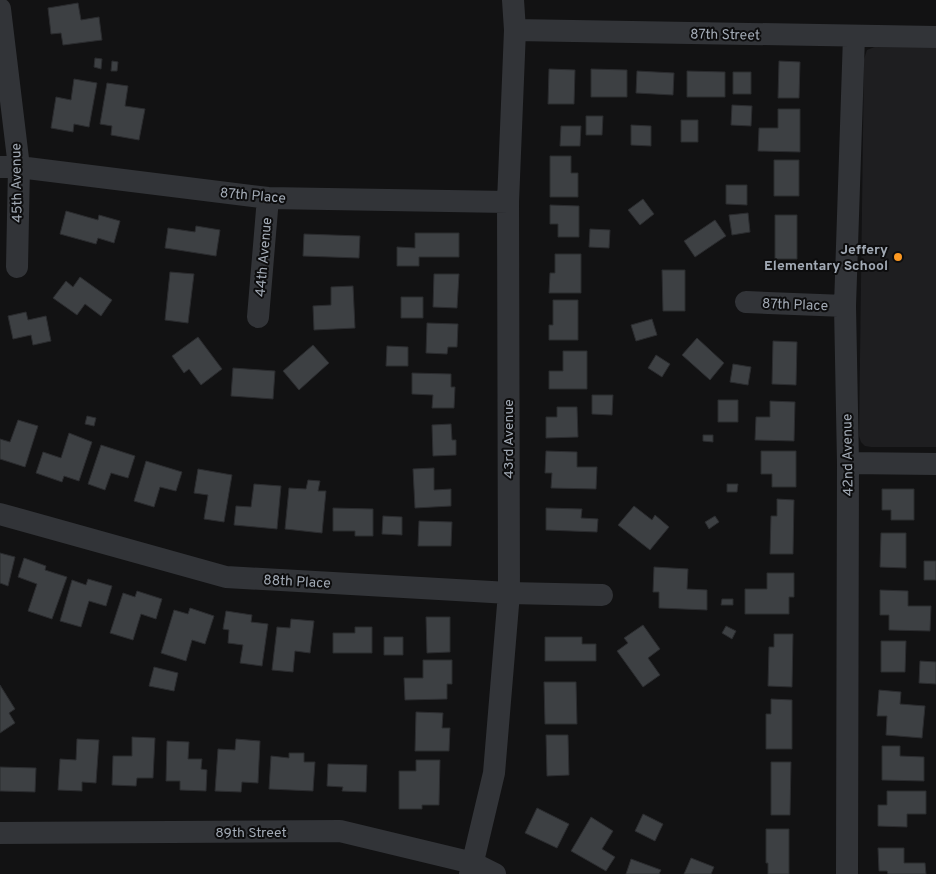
<svg xmlns="http://www.w3.org/2000/svg" width="936" height="874" font-family="Overpass,sans-serif">
	<rect width="100%" height="100%" fill="#121213"/>
	<path fill="#1e1e20" d="M877 46H936V447H871L865 446 861 442 859 436 864 59 867 50Z"/>
	<path fill="#3d4043" stroke="#2b2c2f" d="M78 3 81 20 99 17 102 40 63 45 61 33 51 34 48 8Z
		M95 58 102 59 101 69 94 67Z
		M112 61 118 62 117 71H111Z
		M779 61 800 62 799 98H778Z
		M549 69 575 70 574 104H548Z
		M591 69 627 70V97H591Z
		M637 71 674 73 673 95 636 93Z
		M687 71 725 72V97H687Z
		M733 72H751V94H733Z
		M74 79 97 83 89 127 74 124 73 132 51 128 56 97 71 100Z
		M107 83 128 86 125 106 145 109 139 140 111 135 112 126 100 124Z
		M732 105 752 106 751 126 731 125Z
		M778 109H800V152L758 151 759 128H778Z
		M586 116H603L602 135H586Z
		M681 120H698V142H681Z
		M631 125 651 126V146L631 145Z
		M561 126H581L580 146H560Z
		M550 156H571V173H578V197H550Z
		M774 160H799V196H774Z
		M726 185H747V205L726 204Z
		M643 199 654 214 640 225 628 210Z
		M550 205 579 206V237H558V224H550Z
		M66 211 98 220 99 215 120 221 114 243 98 238 96 244 60 234Z
		M748 213 750 232 732 235 729 215Z
		M775 215H797V259H775Z
		M715 220 726 236 695 257 684 241Z
		M196 226 220 230 216 256 165 248 168 228 195 232Z
		M590 229 610 230 609 248 589 247Z
		M415 233H459V257H419V266H397V247L415 248Z
		M304 234 360 236 359 258 303 256Z
		M555 254H581V293H549L550 273H555Z
		M662 270H685V311H663Z
		M170 272 194 274 188 323 165 320Z
		M434 274H459L457 308 433 307Z
		M80 277 112 300 101 316 85 304 77 315 53 298 66 281 73 287Z
		M353 286 355 328 314 330 313 306 331 305V287Z
		M401 297H423V318H401Z
		M553 300H578V340H549V325H553Z
		M26 312 28 320 46 316 51 341 33 345 31 335 13 339 8 316Z
		M652 319 657 335 636 341 631 325Z
		M427 323 458 324 457 347H448L447 354 426 353Z
		M198 337 222 369 201 385 189 369 184 373 172 356Z
		M697 338 724 363 710 380 682 355Z
		M773 341 797 342 796 385 772 384Z
		M313 345 329 363 299 390 283 371Z
		M387 346 408 347V366H386Z
		M563 351H587V389H549V371H563Z
		M656 355 670 364 662 377 648 368Z
		M733 364 751 367 748 385 730 382Z
		M233 368 275 371 273 399 231 396Z
		M412 373 451 374V387H455L454 408H432L433 395 412 394Z
		M592 395H613L612 415 592 414Z
		M718 400H738V422H718Z
		M770 401 795 402 794 441 755 440 756 417H770Z
		M557 407H577L578 437 546 438V417H557Z
		M87 416 96 418 94 426 85 424Z
		M18 420 38 426 25 467 0 459V439L10 442Z
		M451 424 452 440H456V455L433 456 432 425Z
		M69 433 92 442 79 481 64 476 62 482 36 473 43 452 61 458Z
		M703 435H713V442L703 441Z
		M101 445 135 456 128 478 111 473 105 490 88 484Z
		M546 451 577 452V467H597L596 489 551 488 552 473H545Z
		M761 451H796V487H772V474H761Z
		M146 461 182 472 176 491 160 487 154 507 134 501Z
		M434 468V490L451 489V506L415 508 413 469Z
		M198 469 232 475 224 522 204 519 208 495 194 493Z
		M308 480 320 481 318 491H326L322 533 285 529 289 488 306 489Z
		M254 484 281 486 277 529 234 525 236 506 251 507Z
		M727 484H738L737 492H727Z
		M882 489H914V520H891V510H882Z
		M777 499 794 500 793 554H770L771 516H777Z
		M634 506 652 520 655 515 669 527 650 550 618 525Z
		M333 508 373 509V536H355V531H333Z
		M546 508 582 509 581 518 598 519 597 532 546 530Z
		M383 516 402 517V535L382 534Z
		M715 516 719 522 709 529 705 522Z
		M419 521 452 522 451 546H418Z
		M881 533H906V568L880 567Z
		M0 553 15 557 8 586 0 583Z
		M24 558 46 566 45 570 67 577 52 619 28 611 37 584 18 577Z
		M924 561H936V580H924Z
		M654 567 688 569 687 589 707 590V610L659 608V592H653Z
		M767 573H794V597H789V614H745V589H767Z
		M88 579 112 586 106 606 89 601 81 627 60 621 72 580 86 585Z
		M880 590 908 591V606H931L930 631 889 630V615H880Z
		M137 591 162 599 156 619 141 614 133 640 110 633 123 593 135 597Z
		M722 599H733V605H721Z
		M190 608 214 616 205 644 192 640 186 661 161 653 174 610 188 614Z
		M226 611 252 615 251 622 268 624 262 666 240 663 243 645 228 643 229 630 223 629Z
		M426 617H450V652L427 653Z
		M291 619 314 621 310 653 295 651 293 672 272 670 277 627 290 628Z
		M643 625 660 649 648 658 660 675 643 687 617 651 628 643 624 638Z
		M726 626 736 631 732 639 722 633Z
		M355 627H372V653H333V633H355Z
		M774 634H793L792 687 768 686 769 647H774Z
		M384 637H403V655H384Z
		M545 637H582V644H596V661H545Z
		M881 641H906L905 672H881Z
		M423 660H452V684H447V699L405 700 404 678H423Z
		M920 661 936 662V684L919 683Z
		M154 667 178 673 174 691 149 686Z
		M544 682H576L577 724H545Z
		M0 685 15 709 9 713 15 723 0 733Z
		M879 690 901 692 900 704 925 706 922 738 886 735 887 716H877Z
		M771 699 792 700V749H766V714H771Z
		M416 712 443 713 442 728H450L449 751H415Z
		M546 735H568L569 775 547 776Z
		M132 737 155 738 153 778H137L136 786 112 785 113 756H132Z
		M77 739 99 740 96 783 82 782V791L58 790 60 759 76 760Z
		M236 739 260 741 258 783 242 782 241 792 215 791 218 749 235 750Z
		M167 741 189 742 188 759H202L201 769 207 770 206 791 180 790V781H166Z
		M882 746H900V756L924 757V781L882 780Z
		M289 753H304V762H315L313 791 269 789 271 756 289 758Z
		M416 760H440L439 805H422V809H399V771H416Z
		M771 762H791L790 815H771Z
		M328 764 367 765 366 792 342 791 343 787 327 786Z
		M0 767 36 768 35 792 0 791Z
		M887 791H926V814H907V827L878 826V805H887Z
		M537 808 569 824 557 848 525 833Z
		M643 814 663 824 655 841 635 831Z
		M591 817 613 831 602 849 615 857 606 871 571 851Z
		M766 829H789V874H768V863H766Z
		M878 848H904V863H925L926 874H888L887 871H879Z
		M691 858 714 867 711 874H684Z
		M631 859 661 870 659 874H626Z"/>
	<g fill="none" stroke-linecap="round" stroke-linejoin="round">
		<path stroke="#323438" stroke-width="22" d="M0 9 19 167 17 267
			M515 30 936 37
			M0 167H19L268 198 508 202
			M746 302 845 306
			M258 317 268 198
			M848 463 936 464
			M0 514 226 577 509 593 602 595
			M0 833 340 831 473 863 495 874
			M470 874 494 773 509 593 508 202 515 30 513 0
			M847 874 848 463 845 306 854 36"/>
	</g>
	<circle fill="#fc9821" stroke="#0d0d0e" stroke-width="2" cx="898" cy="257" r="5"/>
	<g text-anchor="middle" stroke-width="4" stroke-linejoin="round" paint-order="stroke">
		<g font-size="14" fill="#a2aab5" stroke="#0d0d0e">
			<text transform="translate(725 34) rotate(1)" y="5">87th Street</text>
			<text transform="translate(16 183) rotate(-91)" y="5">45th Avenue</text>
			<text transform="translate(253 195) rotate(5)" y="5">87th Place</text>
			<text transform="translate(263 257) rotate(-85)" y="5">44th Avenue</text>
			<text transform="translate(795 304) rotate(2)" y="5">87th Place</text>
			<text transform="translate(508 439) rotate(-90)" y="5">43rd Avenue</text>
			<text transform="translate(847 455) rotate(-91)" y="5">42nd Avenue</text>
			<text transform="translate(297 581) rotate(3)" y="5">88th Place</text>
			<text x="251" y="837">89th Street</text>
		</g>
		<g font-size="14" font-weight="bold" fill="#a2aab5" stroke="#0d0d0e" text-anchor="end">
			<text x="888" y="254">Jeffery<tspan x="888" dy="16">Elementary School</tspan></text>
		</g>
	</g>
</svg>
